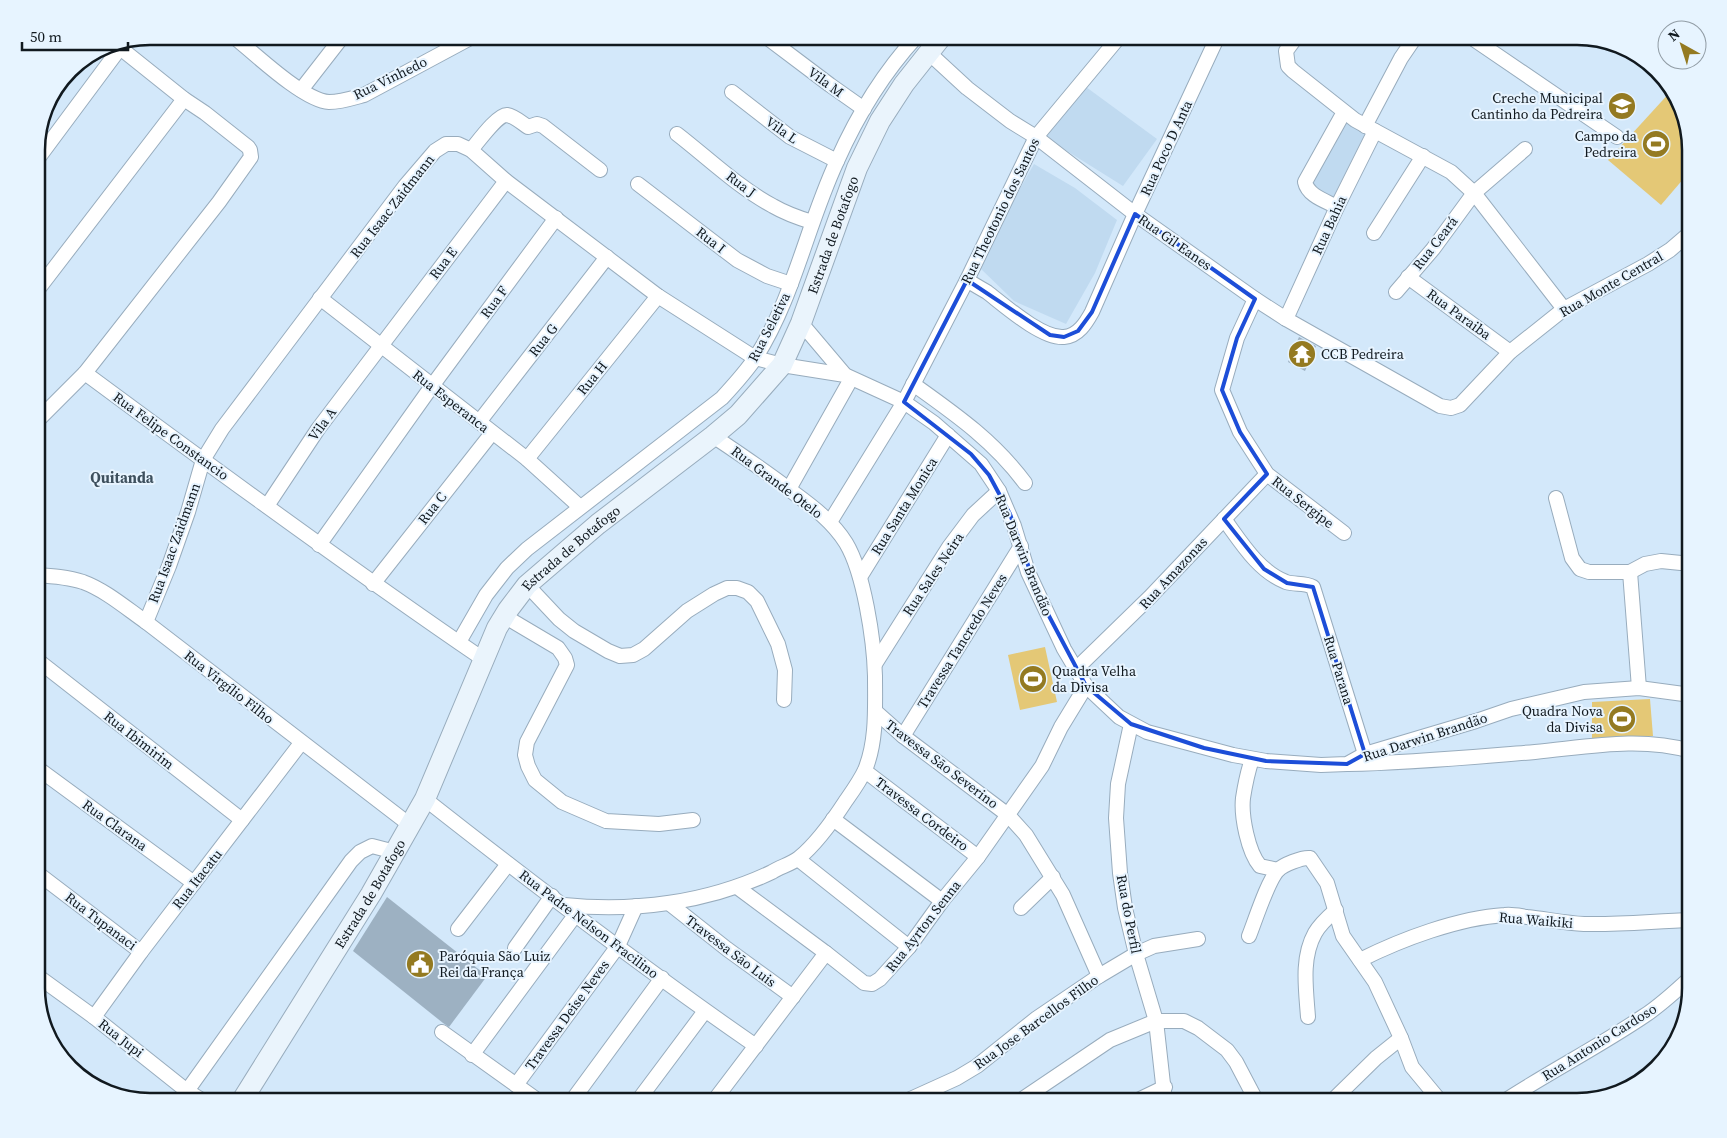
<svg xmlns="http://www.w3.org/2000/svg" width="1727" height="1138" viewBox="0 0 1727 1138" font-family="'Source Serif 4',serif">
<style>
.built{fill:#c0daf0}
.green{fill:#e4c876}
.building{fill:#9db1c2}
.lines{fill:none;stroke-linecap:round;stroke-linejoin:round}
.minor-casing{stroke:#98acbd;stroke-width:16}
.secondary-casing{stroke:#98acbd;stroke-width:22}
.minor{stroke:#fff;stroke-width:14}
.secondary{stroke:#eaf4fc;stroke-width:20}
.marked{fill:none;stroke:#1d4ed8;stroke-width:4;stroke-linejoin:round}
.labels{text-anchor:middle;stroke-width:4;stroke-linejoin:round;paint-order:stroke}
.street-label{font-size:14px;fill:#11191f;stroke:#e7f4ff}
.poi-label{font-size:14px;fill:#11191f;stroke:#e7f4ff;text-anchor:end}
.neighbourhood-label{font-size:15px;font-weight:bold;fill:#3e505e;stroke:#e7f4ff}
.rim{fill:none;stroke:#11191f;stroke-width:2.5}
</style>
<rect width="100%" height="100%" fill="#d3e8fa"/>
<g class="built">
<path d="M1086,87L1157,139L1123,186L1043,136Z"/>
<path d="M1342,117L1371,132L1332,200L1308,185Z"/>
<path d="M1034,164L1075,188L1117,220L1095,273L1066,324L1014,301L979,267L1002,220Z"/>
</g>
<g class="green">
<path d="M1672,90L1676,93L1691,150V170L1661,205L1608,160Z"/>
<path d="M1045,647L1057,702L1020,710L1008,655Z"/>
<path d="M1650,699L1653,736L1592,738V702Z"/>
</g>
<g class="building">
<path d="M1299,337L1316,346L1305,371L1288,362Z"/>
<path d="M387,897L487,976L449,1027L443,1023L353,951Z"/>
</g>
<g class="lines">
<defs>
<g id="minor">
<path d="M233,36C254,53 304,101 329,102C341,102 353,98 364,95L474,36"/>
<path d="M765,36L830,85L864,109"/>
<path d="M1297,36L1286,51L1288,66L1293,71L1355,120L1451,172L1474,193L1564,309"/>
<path d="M1469,36L1617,137"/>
<path d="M929,53L967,88L1010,121L1036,137L1135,214L1255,299L1286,319L1440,406L1451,408L1460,405L1510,352L1564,309L1648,264L1670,250L1691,232"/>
<path d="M301,90L343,36"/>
<path d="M732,92L790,137L837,161"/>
<path d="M1365,126L1401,58L1416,36"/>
<path d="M677,134C708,158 739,188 773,206C785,213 799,218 812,222"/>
<path d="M471,150C477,143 498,114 507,115C514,116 522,123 528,127L537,124L543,126L600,170"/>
<path d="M39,157L120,48"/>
<path d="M638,184L737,260L767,276L791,284"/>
<path d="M1337,207C1326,201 1308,196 1305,182L1344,112"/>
<path d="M1374,233L1423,156"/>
<path d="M1408,277L1510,352"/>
<path d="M967,280C973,284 980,288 987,292C1004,305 1042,339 1064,337C1078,336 1086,323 1092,312L1135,214L1218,36"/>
<path d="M36,292L184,99"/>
<path d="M1396,292L1433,249L1474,193L1525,149"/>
<path d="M320,298L527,459L580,507"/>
<path d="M1255,299L1237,338L1222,390L1240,432L1267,474L1344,533"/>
<path d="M1286,319L1337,207L1375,131"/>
<path d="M801,323L845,375L904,402L934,423L981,464L999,491L1014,526L1028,572L1064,649L1086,686L1119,717L1147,732L1233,755L1266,761L1321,765L1347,764L1365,754L1476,721L1511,709L1584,692L1639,688L1691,695"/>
<path d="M85,373C216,470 348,567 483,659"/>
<path d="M913,384C955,414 994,441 1025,483"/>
<path d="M36,422L85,373L219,202L251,157L250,150L248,147L205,113L184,99L114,43"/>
<path d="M479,422L607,257"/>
<path d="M527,459L658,296"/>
<path d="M789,489L851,379"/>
<path d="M1556,498L1572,558L1580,569L1589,572H1630L1645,564L1661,561L1691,564"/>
<path d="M267,506L318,429L506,181"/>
<path d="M1224,519C1241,542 1258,571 1286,582C1295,585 1304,582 1313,587L1365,754"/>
<path d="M830,522L904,402L967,280L1036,137L1120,36"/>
<path d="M319,545L432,386L556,218"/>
<path d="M1630,572L1639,688"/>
<path d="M36,575C52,576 68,577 83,582C105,590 126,608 146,622L410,825"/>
<path d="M860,577L948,435"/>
<path d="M373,584L492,433"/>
<path d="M527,585L559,619L574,631L608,651L620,656L633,655L644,649L687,611L714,594L727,588H737L748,592L757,601L778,644L785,670L784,700"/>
<path d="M504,616L558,648L565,658L567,665L527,742L525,755L528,766L535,780L562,802L606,821L659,824L693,820"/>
<path d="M146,622L169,566L188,512L203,460L222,429L405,186L435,151L446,144H458L471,150L506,181L658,296L755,358L782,365L845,375"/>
<path d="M459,642L486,595L507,568L527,549L722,398C734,385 746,372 756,357C794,297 807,225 837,161C857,116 884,72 917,36"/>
<path d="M36,659L242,820"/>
<path d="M875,664L949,547L973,515L999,491"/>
<path d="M1076,669L1150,597L1267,474"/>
<path d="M876,712L903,736L1008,815L1026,835L1063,895L1099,976"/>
<path d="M1131,724L1118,784L1116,818L1120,873L1125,908L1136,954L1156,1021L1165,1102"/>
<path d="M903,736L1021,546"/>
<path d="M1252,759C1248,771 1245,785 1243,798C1241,816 1248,852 1260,866L1278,870"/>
<path d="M1348,764C1411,763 1473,757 1535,752C1588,747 1639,736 1691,751"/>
<path d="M36,767L194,883"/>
<path d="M865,771L978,857"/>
<path d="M425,799C533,884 643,968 756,1046"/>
<path d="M833,819L942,901"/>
<path d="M798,859L909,947"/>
<path d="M36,872L141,952"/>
<path d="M737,887L826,953"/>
<path d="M670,904L727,949L793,997"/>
<path d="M564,905C634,912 707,903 772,872C780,867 791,864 799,858C817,843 832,822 845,802C852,792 860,781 865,770C877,741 875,707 875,676C874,640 864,573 846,543C833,522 813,507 794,493C768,473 740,454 713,436"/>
<path d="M1021,908L1053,877"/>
<path d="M458,929L508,864"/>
<path d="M1249,936C1255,921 1268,880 1278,870C1283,865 1302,857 1310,858L1327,883L1343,936L1375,982L1401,1038L1412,1067L1441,1102"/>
<path d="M515,948L552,896"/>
<path d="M1360,960C1402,939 1458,918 1505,915C1512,914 1520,916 1527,917C1546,919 1565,923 1584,924C1620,925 1655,921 1691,920"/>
<path d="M36,975L94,1017L187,1091L205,1102"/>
<path d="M94,1017L141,952L301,743"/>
<path d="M1308,1017C1306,989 1301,958 1315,933C1320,924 1328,917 1336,910"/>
<path d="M442,1032L540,1102"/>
<path d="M472,1055L576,914"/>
<path d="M516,1085L618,946L636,906"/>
<path d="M187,1091L351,861L360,852L372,846L395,852"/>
<path d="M571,1102L662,978"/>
<path d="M637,1102L705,1011"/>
<path d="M713,1102L826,953L864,983L872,984L880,979L909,947L942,901L978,857L1042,766L1061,727L1086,686"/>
<path d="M904,1102L957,1078L977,1066L1037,1018L1099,976L1136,954L1154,946L1198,939"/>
<path d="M1018,1102L1110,1040L1156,1021H1184L1198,1028L1227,1050L1236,1062L1257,1102"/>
<path d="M1134,1102L1165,1087"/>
<path d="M1331,1102L1376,1058L1401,1038"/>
<path d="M1503,1102C1549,1072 1598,1047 1644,1016C1661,1005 1676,991 1691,977"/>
</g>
<g id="secondary">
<path id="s1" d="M241,1102L371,894L425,799L497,628L508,610L527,585L598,524L713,436L738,415L782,365L801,323L857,168L880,121L904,84L942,36"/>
</g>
</defs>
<use href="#minor" class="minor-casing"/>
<use href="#secondary" class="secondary-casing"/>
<use href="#minor" class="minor"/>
<use href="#secondary" class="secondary"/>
</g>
<path class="marked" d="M1135,214L1255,299L1237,338L1222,390L1240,432L1267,474L1224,519L1264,569L1287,583L1313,587L1365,754L1347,764L1266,761L1204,748L1131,724L1086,686L1040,599L1010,514L989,475L971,454L904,402L967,280L1050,335L1064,337L1078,331L1092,312Z"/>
<defs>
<symbol id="school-disc" viewBox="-11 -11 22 22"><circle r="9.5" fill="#947a21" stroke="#e7f4ff"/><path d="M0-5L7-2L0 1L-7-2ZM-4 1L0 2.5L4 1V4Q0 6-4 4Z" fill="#fff"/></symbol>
<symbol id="stadium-disc" viewBox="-11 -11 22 22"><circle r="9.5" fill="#947a21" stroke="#e7f4ff"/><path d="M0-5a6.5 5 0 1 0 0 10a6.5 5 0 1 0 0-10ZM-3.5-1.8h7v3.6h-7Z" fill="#fff"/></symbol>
<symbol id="temple-disc" viewBox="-11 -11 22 22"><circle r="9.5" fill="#947a21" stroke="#e7f4ff"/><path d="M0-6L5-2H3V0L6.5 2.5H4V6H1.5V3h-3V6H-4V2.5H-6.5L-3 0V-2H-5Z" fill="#fff"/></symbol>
<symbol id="civic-disc" viewBox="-11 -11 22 22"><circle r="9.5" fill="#947a21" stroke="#e7f4ff"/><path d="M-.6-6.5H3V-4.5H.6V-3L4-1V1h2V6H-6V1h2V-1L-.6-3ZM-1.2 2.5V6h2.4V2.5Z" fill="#fff"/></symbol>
</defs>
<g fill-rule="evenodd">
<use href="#school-disc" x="1606" y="90" width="32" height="32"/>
<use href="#stadium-disc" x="1640" y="128" width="32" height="32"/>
<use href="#temple-disc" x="1286" y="338" width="32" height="32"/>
<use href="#stadium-disc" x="1017" y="663" width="32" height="32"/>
<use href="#stadium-disc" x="1606" y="703" width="32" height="32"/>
<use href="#civic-disc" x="404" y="948" width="32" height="32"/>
</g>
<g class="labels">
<g class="street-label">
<text transform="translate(390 78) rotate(-26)" y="5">Rua Vinhedo</text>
<text transform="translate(826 82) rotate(36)" y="5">Vila M</text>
<text transform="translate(782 130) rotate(35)" y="5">Vila L</text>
<text transform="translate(1166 148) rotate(-65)" y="5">Rua Poco D Anta</text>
<text transform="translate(741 184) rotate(37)" y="5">Rua J</text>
<text transform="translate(392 206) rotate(-52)" y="5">Rua Isaac Zaidmann</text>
<text transform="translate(1000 211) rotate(-64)" y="5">Rua Theotonio dos Santos</text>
<text transform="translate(1329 225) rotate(-65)" y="5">Rua Bahia</text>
<text dy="5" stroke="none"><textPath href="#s1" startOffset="1070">Estrada de Botafogo</textPath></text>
<text transform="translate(711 240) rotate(38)" y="5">Rua I</text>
<text transform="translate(1175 242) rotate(35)" y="5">Rua Gil Eanes</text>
<text transform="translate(1435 243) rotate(-52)" y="5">Rua Ceará</text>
<text transform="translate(443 263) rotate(-53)" y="5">Rua E</text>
<text transform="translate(1611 284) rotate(-30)" y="5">Rua Monte Central</text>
<text transform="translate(494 302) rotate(-54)" y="5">Rua F</text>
<text transform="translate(1459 314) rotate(36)" y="5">Rua Paraiba</text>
<text transform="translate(769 327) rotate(-63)" y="5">Rua Seletiva</text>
<text transform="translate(543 340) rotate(-52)" y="5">Rua G</text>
<text transform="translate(592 378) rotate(-51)" y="5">Rua H</text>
<text transform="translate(451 401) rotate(38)" y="5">Rua Esperanca</text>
<text transform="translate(322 424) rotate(-54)" y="5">Vila A</text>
<text transform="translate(171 436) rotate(36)" y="5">Rua Felipe Constancio</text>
<text transform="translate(777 482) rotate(37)" y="5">Rua Grande Otelo</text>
<text transform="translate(1303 502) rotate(38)" y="5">Rua Sergipe</text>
<text transform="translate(904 506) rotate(-58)" y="5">Rua Santa Monica</text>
<text transform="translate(432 508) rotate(-52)" y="5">Rua C</text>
<text transform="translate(174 543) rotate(-70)" y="5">Rua Isaac Zaidmann</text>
<text dy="5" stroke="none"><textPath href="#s1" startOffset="650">Estrada de Botafogo</textPath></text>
<text transform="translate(1024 555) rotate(68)" y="5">Rua Darwin Brandão</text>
<text transform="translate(1173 573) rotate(-47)" y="5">Rua Amazonas</text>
<text transform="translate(933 574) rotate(-56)" y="5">Rua Sales Neira</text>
<text transform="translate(962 641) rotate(-58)" y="5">Travessa Tancredo Neves</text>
<text transform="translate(1339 670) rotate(73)" y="5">Rua Parana</text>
<text transform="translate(229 687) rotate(38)" y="5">Rua Virgílio Filho</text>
<text transform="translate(1425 737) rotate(-18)" y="5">Rua Darwin Brandão</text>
<text transform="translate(139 740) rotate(38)" y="5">Rua Ibimirim</text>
<text transform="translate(942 764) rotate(37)" y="5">Travessa Sāo Severino</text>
<text transform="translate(922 814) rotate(37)" y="5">Travessa Cordeiro</text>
<text transform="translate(115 825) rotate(36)" y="5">Rua Clarana</text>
<text transform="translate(197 879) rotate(-52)" y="5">Rua Itacatu</text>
<text dy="5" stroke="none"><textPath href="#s1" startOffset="245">Estrada de Botafogo</textPath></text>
<text transform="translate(1129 914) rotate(79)" y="5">Rua do Perfil</text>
<text transform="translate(1536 920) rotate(5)" y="5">Rua Waikiki</text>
<text transform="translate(101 921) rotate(37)" y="5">Rua Tupanaci</text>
<text transform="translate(589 924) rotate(37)" y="5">Rua Padre Nelson Fracilino</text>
<text transform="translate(923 926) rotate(-52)" y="5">Rua Ayrton Senna</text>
<text transform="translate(731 951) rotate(37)" y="5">Travessa Sāo Luis</text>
<text transform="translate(567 1015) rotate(-54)" y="5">Travessa Deise Neves</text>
<text transform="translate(1036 1022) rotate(-36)" y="5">Rua Jose Barcellos Filho</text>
<text transform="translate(121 1038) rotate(38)" y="5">Rua Jupi</text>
<text transform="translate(1599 1042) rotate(-32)" y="5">Rua Antonio Cardoso</text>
</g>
<g class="poi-label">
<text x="1603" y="103">Creche Municipal<tspan x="1603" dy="16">Cantinho da Pedreira</tspan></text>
<text x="1637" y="141">Campo da<tspan x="1637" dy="16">Pedreira</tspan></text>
<text x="1321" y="359" text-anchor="start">CCB Pedreira</text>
<text x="1052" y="676" text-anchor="start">Quadra Velha<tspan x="1052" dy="16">da Divisa</tspan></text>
<text x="1603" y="716">Quadra Nova<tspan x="1603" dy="16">da Divisa</tspan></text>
<text x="439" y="961" text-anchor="start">Paróquia São Luiz<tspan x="439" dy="16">Rei da França</tspan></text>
</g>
<g class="neighbourhood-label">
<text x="122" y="483">Quitanda</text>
</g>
</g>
<path d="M0 0H1727V1138H0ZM150 45H1577A105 105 0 0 1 1682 150V988A105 105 0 0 1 1577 1093H150A105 105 0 0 1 45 988V150A105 105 0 0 1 150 45Z" fill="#e7f4ff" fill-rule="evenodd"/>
<path class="rim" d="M150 45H1577A105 105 0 0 1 1682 150V988A105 105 0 0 1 1577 1093H150A105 105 0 0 1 45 988V150A105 105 0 0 1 150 45Z"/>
<g transform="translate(1682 45) rotate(321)"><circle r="24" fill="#e7f4ff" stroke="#919ca5"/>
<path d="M0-4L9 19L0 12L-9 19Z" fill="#947a21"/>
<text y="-8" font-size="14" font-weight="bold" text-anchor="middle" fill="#11191f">N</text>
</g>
<path d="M22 42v8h106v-8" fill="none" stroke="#11191f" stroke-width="2.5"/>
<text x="30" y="42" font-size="15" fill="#11191f" stroke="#e7f4ff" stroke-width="4" paint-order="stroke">50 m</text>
</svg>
